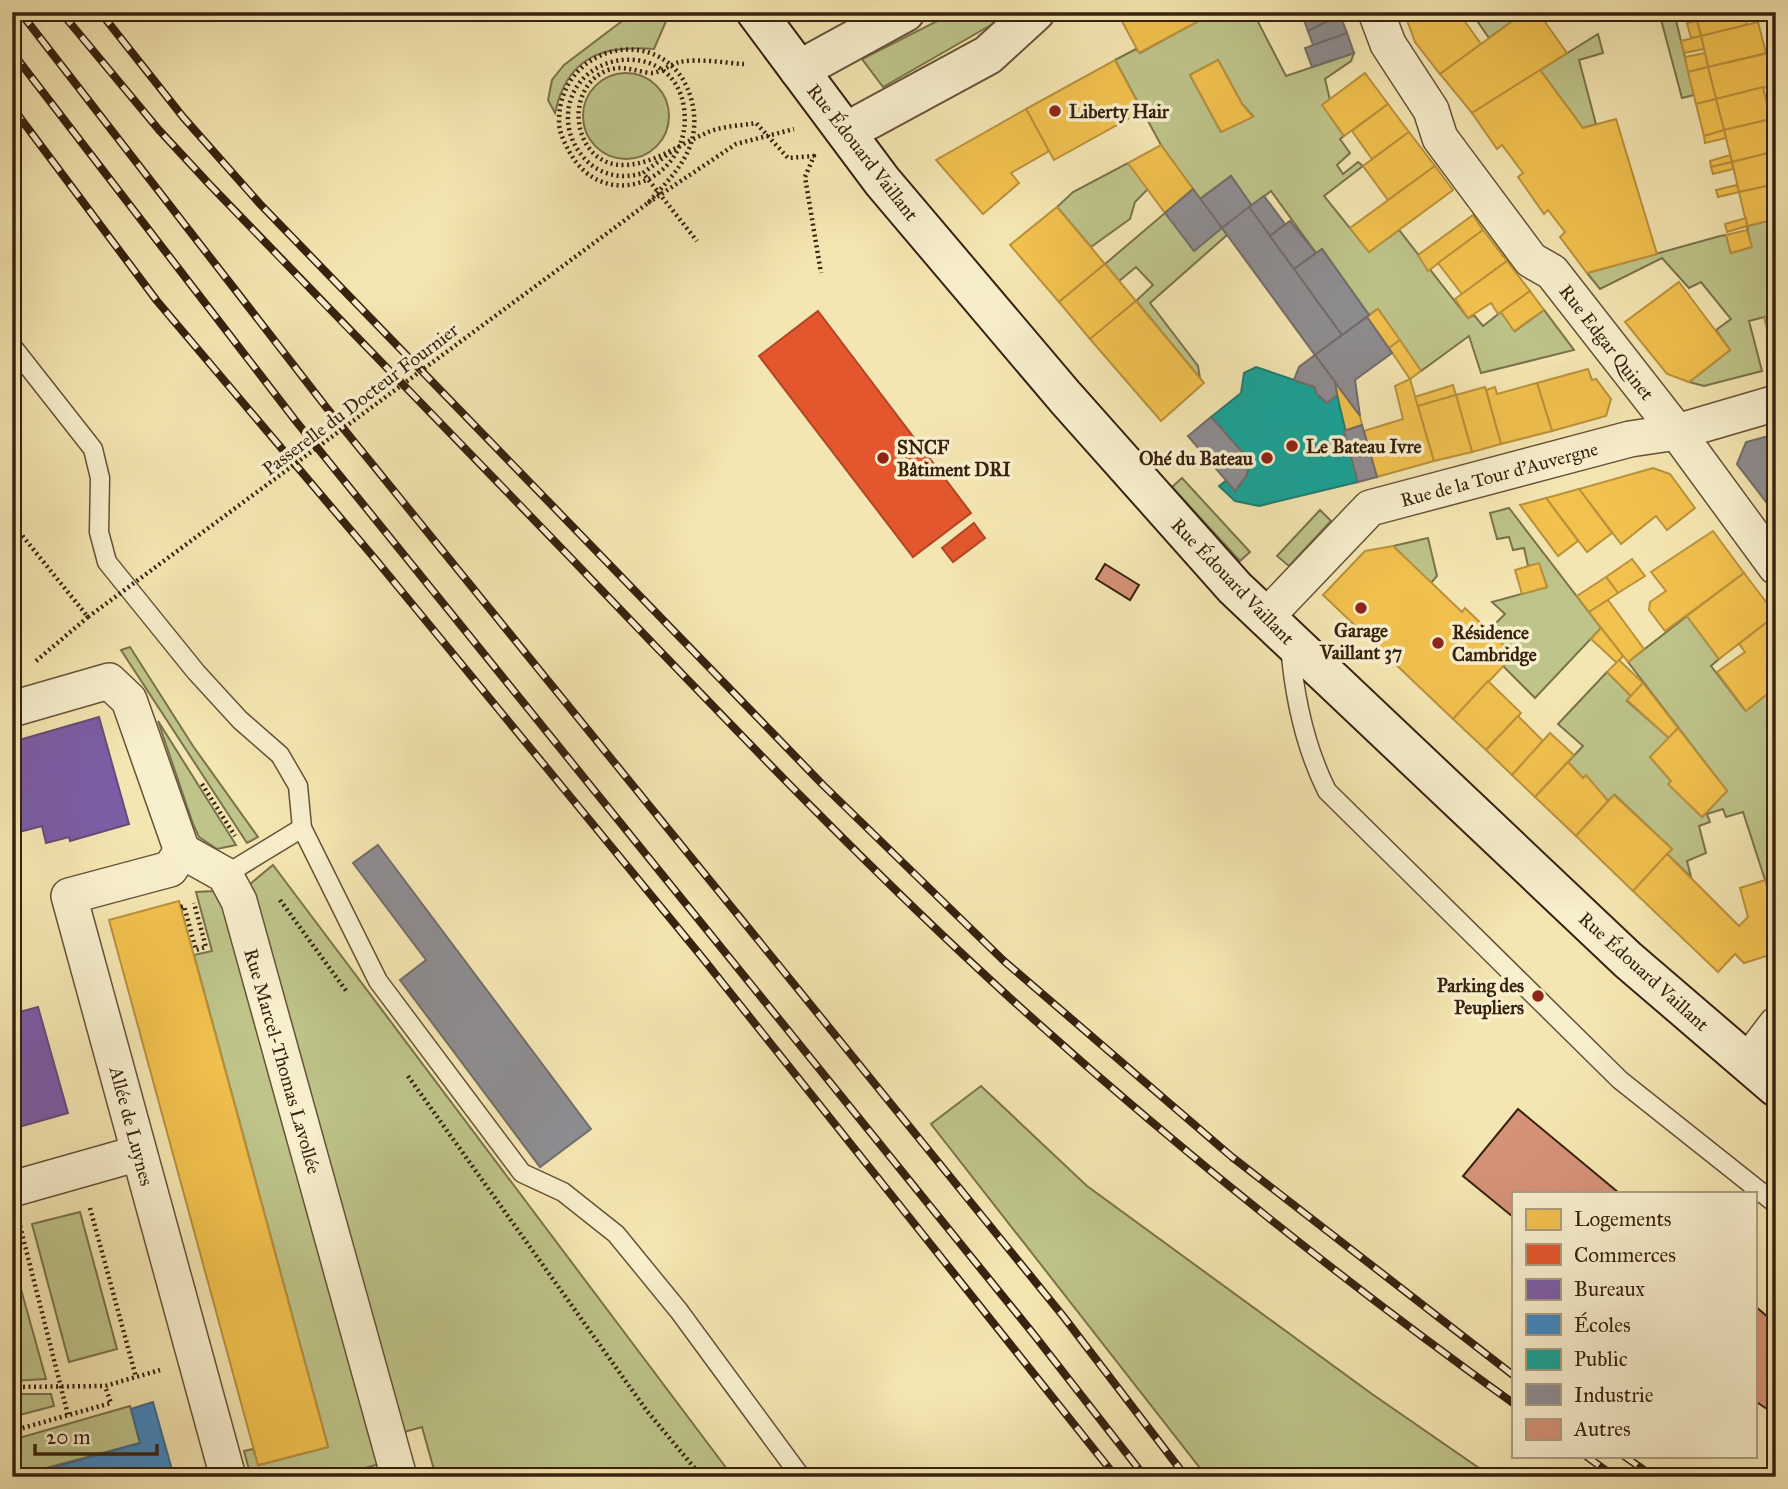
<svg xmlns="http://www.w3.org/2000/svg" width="1788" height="1489" viewBox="0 0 1788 1489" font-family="'IM FELL Great Primer',serif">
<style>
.green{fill:#bec48a;stroke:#7a724c;stroke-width:2;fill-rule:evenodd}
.homes{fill:#f2c14e;stroke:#ba913b;stroke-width:2}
.shops{fill:#e4572e;stroke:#b04724;stroke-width:2}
.offices{fill:#7b5ea7;stroke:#674c79;stroke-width:2}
.schools{fill:#3f88c5;stroke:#3d698e;stroke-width:2}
.public{fill:#17a398;stroke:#217c6f;stroke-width:2}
.industry{fill:#8d8d92;stroke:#736d6a;stroke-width:2}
.building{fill:#d59277;stroke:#37210e;stroke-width:2}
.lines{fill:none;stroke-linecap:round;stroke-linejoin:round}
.service-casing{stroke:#665237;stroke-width:21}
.minor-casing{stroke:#665237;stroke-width:38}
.tertiary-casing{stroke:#665237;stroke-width:42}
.secondary-casing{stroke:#37210e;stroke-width:42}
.path{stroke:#37210e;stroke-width:4.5;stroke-dasharray:2 3.5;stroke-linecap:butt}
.service{stroke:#f8efcd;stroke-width:18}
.minor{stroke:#f8efcd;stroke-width:35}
.tertiary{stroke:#f8efcd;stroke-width:38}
.secondary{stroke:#f8efcd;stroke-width:38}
.rail-casing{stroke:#37210e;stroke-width:8}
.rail{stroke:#f8efcd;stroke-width:5;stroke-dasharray:16;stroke-linecap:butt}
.path-bridge{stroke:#37210e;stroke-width:4.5;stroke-dasharray:2 3.5;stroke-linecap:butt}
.poi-dot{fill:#8f2418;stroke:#f8efcd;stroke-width:2.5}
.labels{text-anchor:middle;stroke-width:7;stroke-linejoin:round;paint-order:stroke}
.poi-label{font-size:19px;font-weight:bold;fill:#37210e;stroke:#f8efcd;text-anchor:start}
.street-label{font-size:19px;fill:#37210e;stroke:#f8efcd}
</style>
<rect width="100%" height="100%" fill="#f4e6b2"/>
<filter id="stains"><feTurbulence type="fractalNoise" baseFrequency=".00286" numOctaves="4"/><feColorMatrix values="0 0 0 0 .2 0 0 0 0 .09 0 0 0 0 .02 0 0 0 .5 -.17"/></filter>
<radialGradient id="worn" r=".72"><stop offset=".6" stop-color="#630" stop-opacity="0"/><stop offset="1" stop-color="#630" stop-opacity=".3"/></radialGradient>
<g class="green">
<path d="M634,12H670L654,49C602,45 567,57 555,113L548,100L552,80L564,65Z"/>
<path d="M955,12H1002L1005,17L883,87L862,59Z"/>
<path d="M1214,12H1253L1286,76L1354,53L1351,61L1325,79L1330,100L1323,105L1344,136L1340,139L1350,153L1337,165L1343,174L1358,162L1363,166L1324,196L1369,252L1399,230L1468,318L1474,315L1483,326L1501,312L1515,331L1544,310L1574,350L1481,373L1469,336L1421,371L1378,309L1369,315L1322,249L1316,253L1271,191L1252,206L1231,176L1200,199L1161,145L1115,60L1136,49L1140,53ZM1218,60L1242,104L1253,116L1221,132L1190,75Z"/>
<path d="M1471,12H1525L1489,38Z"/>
<path d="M1659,12H1674L1694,95L1682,98Z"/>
<path d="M1598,34L1603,53L1579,60L1596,124L1583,128L1540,70Z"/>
<circle cx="626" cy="116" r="43"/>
<path d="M1128,163L1148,189L1135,202L1130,219L1091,247L1057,207L1073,192Z"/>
<path d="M1165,213L1222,228L1227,235L1150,303L1198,366L1200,378L1136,301L1153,285L1136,267L1119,281L1105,264Z"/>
<path d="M1776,219V314L1749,321L1762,371L1704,386L1689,382L1730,350L1716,330L1731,319L1701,282L1689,288L1662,258L1600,289L1587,273L1720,236L1726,235L1731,253L1751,247L1747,226Z"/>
<path d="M1182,478L1250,552L1240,561L1172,487Z"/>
<path d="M1509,508L1601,628L1535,698L1503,666L1488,631L1505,614L1492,602L1547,587L1539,564L1528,566L1524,548L1513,550L1509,537L1497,539L1490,513Z"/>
<path d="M1320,510L1331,521L1289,566L1277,556Z"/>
<path d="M1428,538L1437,576L1431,583L1393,546Z"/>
<path d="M1687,616L1719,659L1711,666L1745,710L1770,691L1776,698V890L1769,892L1743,812L1726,817L1723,809L1707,814L1710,822L1699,826L1706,853L1687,861L1691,877L1667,854L1672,849L1615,795L1608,801L1586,776L1583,778L1568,762L1583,746L1558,724L1607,672L1631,696L1627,701L1669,738L1650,757L1671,781L1669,784L1702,817L1727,791L1628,662Z"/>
<path d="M130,647L193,746L258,837L247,843L121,650Z"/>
<path d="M158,721L236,845L217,849L199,837L193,824Z"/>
<path d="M273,865L733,1477H436L422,1427L397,1434L245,888Z"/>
<path d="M214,891L223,895L383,1463L332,1477H251L244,1451L253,1449L259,1465L328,1447L194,955L212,951L196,892Z"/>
<path d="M981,1086L1087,1186L1372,1394L1492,1477H1207L931,1124Z"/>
<path d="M80,1212L117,1349L69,1362L32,1224Z"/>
<path d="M12,1257L46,1379L12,1381Z"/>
<path d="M12,1394H51L54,1406L12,1417Z"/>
<path d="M130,1406L140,1443L12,1477V1440Z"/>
</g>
<g class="homes">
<path d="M1117,12H1191L1197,22L1139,53Z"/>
<path d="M1404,12H1458L1481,44L1440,74L1415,42Z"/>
<path d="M1525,12H1538L1567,53L1472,113L1440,74Z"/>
<path d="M1695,12H1744L1747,25L1701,36Z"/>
<path d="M1697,21L1701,36L1691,38L1687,23Z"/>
<path d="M1758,22L1766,53L1708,67L1701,36Z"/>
<path d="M1701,36L1704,49L1684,53L1681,41Z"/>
<path d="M1705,53L1708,67L1688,72L1685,57Z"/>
<path d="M1769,53L1776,72V85L1716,99L1708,67Z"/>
<path d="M1115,60L1142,111L1054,160L1026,109Z"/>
<path d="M1218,60L1242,104L1253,117L1221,132L1190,75Z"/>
<path d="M1708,67L1716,99L1696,104L1688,72Z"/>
<path d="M1540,70L1583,128L1616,119L1657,254L1587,273L1560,237L1565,232L1548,210L1544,214L1518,177L1523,173L1502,145L1497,149L1472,113Z"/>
<path d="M1365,73L1388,104L1344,136L1322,105Z"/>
<path d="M1763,87L1771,119L1724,130L1716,99Z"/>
<path d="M1716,99L1724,130L1704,136L1696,104Z"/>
<path d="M1388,104L1409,132L1372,159L1352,131Z"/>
<path d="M1026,109L1049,151L1011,173L1019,183L983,214L936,160Z"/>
<path d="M1771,119L1776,151L1732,162L1724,130Z"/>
<path d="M1724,130L1726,138L1705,143L1704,136Z"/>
<path d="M1409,132L1435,166L1388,200L1363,166Z"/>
<path d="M1161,145L1193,189L1165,213L1128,163Z"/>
<path d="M1776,151V184L1739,192L1732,162Z"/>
<path d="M1730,155L1732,162L1711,167L1710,161Z"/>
<path d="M1732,162L1733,169L1713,174L1711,167Z"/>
<path d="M1435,166L1453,190L1369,252L1350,228Z"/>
<path d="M1776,184V219L1747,226L1739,192Z"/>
<path d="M1737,185L1739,192L1718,197L1716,190Z"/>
<path d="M1057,207L1105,264L1059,302L1010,245Z"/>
<path d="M1473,215L1483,230L1428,271L1418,255Z"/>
<path d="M1746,218L1747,226L1727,232L1725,224Z"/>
<path d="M1483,230L1507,261L1462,294L1438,263Z"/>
<path d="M1747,230L1752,247L1731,253L1726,235Z"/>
<path d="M1507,261L1530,291L1498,314L1491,303L1468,318L1455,299Z"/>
<path d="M1105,264L1136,301L1090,339L1059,302Z"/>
<path d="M1679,282L1730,350L1689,382L1667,374L1625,322Z"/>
<path d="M1530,291L1544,310L1514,331L1501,312Z"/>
<path d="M1136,301L1204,383L1161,421L1090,339Z"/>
<path d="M1378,309L1400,340L1389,348L1367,317Z"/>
<path d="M1776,314V363L1764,317Z"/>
<path d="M1400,340L1421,371L1410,379L1389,348Z"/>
<path d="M1588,369L1592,380L1596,379L1611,399L1606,416L1552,431L1537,383Z"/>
<path d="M1410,379L1434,461L1377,477L1364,431L1403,419L1395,386Z"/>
<path d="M1335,382L1360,416L1362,425L1344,431Z"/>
<path d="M1537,383L1552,431L1501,444L1486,390L1495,387L1497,394Z"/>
<path d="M1453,385L1456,395L1418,406L1415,397Z"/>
<path d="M1485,387L1501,444L1472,452L1456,395Z"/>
<path d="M1456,395L1472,452L1434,461L1418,406Z"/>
<path d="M1653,468L1670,474L1695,508L1667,530L1656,516L1621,544L1579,489Z"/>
<path d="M1579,489L1612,533L1587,552L1546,498Z"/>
<path d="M1546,498L1578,541L1558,556L1520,505Z"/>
<path d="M1713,531L1744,573L1665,631L1649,610L1650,602L1666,591L1651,572Z"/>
<path d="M1393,546L1462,612L1465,608L1514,655L1453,719L1323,595L1365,551Z"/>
<path d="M1632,559L1645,576L1618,593L1606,577Z"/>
<path d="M1539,563L1547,587L1522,594L1515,570Z"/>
<path d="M1744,573L1776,615L1719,659L1687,616Z"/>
<path d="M1606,577L1618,593L1589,612L1577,596Z"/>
<path d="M1608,600L1644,649L1628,662L1589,612Z"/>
<path d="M1776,615V687L1746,711L1717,672L1745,652L1739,644Z"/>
<path d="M1601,628L1623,656L1617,663L1591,639Z"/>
<path d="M1619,660L1643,683L1631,696L1607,672Z"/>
<path d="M1488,681L1521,713L1486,750L1453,719Z"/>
<path d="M1643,683L1678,728L1669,738L1627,700Z"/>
<path d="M1518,716L1543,741L1512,775L1486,750Z"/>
<path d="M1678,728L1727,791L1702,817L1668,784L1671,781L1650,757Z"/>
<path d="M1550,733L1574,755L1535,797L1512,775Z"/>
<path d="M1568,762L1583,778L1586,775L1608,801L1576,836L1535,797Z"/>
<path d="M1614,795L1672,849L1633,891L1576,836Z"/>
<path d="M1667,854L1739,926L1748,917L1740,888L1765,880L1776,912V953L1744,963L1735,954L1718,972L1633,891Z"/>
<path d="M179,901L328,1447L258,1465L109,920Z"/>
</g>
<g class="shops">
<path d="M818,311L971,513L913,557L759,356Z"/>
<path d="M974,523L985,538L953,562L942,548Z"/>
</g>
<g class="offices">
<path d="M99,717L129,824L70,841L69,837L46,843L42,826L12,834V742Z"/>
<path d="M38,1007L68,1113L12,1129V1014Z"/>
</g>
<path class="schools" d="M153,1402L174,1477H18L140,1443L131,1409Z"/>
<path class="public" d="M1256,367L1315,387L1316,393L1327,403L1337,395L1358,482L1259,506L1235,501L1219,486L1227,480L1235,491L1246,476L1250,461L1211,417L1241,393L1244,373Z"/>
<g class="industry">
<path d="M1307,12H1340V15L1308,31L1302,15Z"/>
<path d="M1340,15L1347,33L1313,45L1308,31Z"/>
<path d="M1347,33L1354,53L1312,67L1305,48Z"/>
<path d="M1231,176L1252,206L1222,228L1200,199Z"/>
<path d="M1193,189L1222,228L1194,251L1165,213Z"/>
<path d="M1264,196L1285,224L1270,236L1249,207Z"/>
<path d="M1249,207L1342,335L1315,355L1222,228Z"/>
<path d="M1290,221L1316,253L1294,269L1270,236Z"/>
<path d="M1322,249L1369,315L1342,335L1294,269Z"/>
<path d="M1367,317L1392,353L1355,380L1360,416L1315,355Z"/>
<path d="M1315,355L1335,382L1337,395L1327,403L1316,393L1315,387L1294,380L1299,367Z"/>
<path d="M1211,417L1250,461L1246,476L1235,491L1188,436Z"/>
<path d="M1362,425L1377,477L1358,482L1344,431Z"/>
<path d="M1776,434V515L1737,464L1746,442Z"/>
<path d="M378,845L591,1129L540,1167L400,980L426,960L353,863Z"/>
</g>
<g class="building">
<path d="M1105,564L1139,585L1130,600L1096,579Z"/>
<path d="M1518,1109L1619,1193H1513V1217L1463,1176Z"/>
<path d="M1755,1306L1776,1324V1415L1755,1401Z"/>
</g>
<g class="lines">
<defs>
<g id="service">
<path d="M12,346L93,449L100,478L99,532L107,562L196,672L240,720L280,755L298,786L302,828"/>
<path d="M1290,645C1294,695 1304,745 1327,791L1620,1080L1776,1204"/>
<path d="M225,875L302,828L378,981L522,1173L563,1192L616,1234L679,1311L801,1477"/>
</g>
<g id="minor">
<path d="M1376,12L1388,44L1431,110L1440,138L1531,260L1552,272L1677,432L1776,567"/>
<path d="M1265,618L1370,508L1630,439L1677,432L1776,403"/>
<path d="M12,709L109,681L129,700L182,851L225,875L239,901L399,1477"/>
<path d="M182,851L170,869L69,896L228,1477"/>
<path d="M1747,1063L1776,1025"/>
<path d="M12,1189L139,1153"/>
</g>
<g id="tertiary">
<path d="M799,70L905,12"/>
<path d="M846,132L988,55L1035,12"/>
</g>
<path id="secondary" d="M756,12L882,181L1065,397L1235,588L1628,960L1776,1087"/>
</defs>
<use href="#service" class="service-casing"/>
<use href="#minor" class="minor-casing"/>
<use href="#tertiary" class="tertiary-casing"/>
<use href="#secondary" class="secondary-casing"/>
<g class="path">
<path d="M744,64C725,63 698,58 680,62C670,64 659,74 650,73C635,71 623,65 608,70C561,88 573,167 625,165C654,164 678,145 704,134C719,126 739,126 756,123L788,158L814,156L805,177L821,273"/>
<path d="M671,152L643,173L697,241"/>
<path d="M648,203L736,144L794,129"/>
<path d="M12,523L88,617L36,661"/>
<path d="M12,654L20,669"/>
<path d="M202,784L235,836"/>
<path d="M280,900L347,992"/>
<path d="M181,907L184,906L196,950L206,947L194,903"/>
<path d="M408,1076L647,1411L702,1477"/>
<path d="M90,1208L136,1377"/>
<path d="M20,1226L68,1415"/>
<path d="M12,1387L105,1386L160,1370"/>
<path d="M12,1431L111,1403L105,1386"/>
</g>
<use href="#service" class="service"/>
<use href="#minor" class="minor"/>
<use href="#tertiary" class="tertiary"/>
<use href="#secondary" class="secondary"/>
<defs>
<g id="rail">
<path d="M20,12L326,407L1063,1316L1186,1477"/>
<path d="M61,12L159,130L210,185C328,308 448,430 566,553C711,704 855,857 1010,998C1169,1142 1339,1278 1513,1403"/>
<path d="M100,12L183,117L260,204L823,785L1004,961L1232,1157L1513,1375"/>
<path d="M12,52L295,420L1035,1336L1145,1477"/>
<path d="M12,107L157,301L376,560L701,956L1116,1477"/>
<path d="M1586,1456L1615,1477"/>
<path d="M1624,1456L1654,1477"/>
</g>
</defs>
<use href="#rail" class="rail-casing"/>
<use href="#rail" class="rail"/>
<path class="path-bridge" d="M88,617L648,203C662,187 678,172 687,153C695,138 696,118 692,102C672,20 559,40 559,121C559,132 564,142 569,151C604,217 694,180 684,108C674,35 565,49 568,121C569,137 577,152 589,163C604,176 624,179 643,173"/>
</g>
<g class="poi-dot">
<circle cx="1055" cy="111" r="7"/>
<circle cx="1292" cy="446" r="7"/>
<circle cx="883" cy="458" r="7"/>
<circle cx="1267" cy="458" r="7"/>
<circle cx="1361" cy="608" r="7"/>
<circle cx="1438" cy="643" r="7"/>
<circle cx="1538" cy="996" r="7"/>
</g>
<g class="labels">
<g class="poi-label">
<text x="1069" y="118">Liberty Hair</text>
<text x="1306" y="453">Le Bateau Ivre</text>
<text x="897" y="454">SNCF<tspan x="897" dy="22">Bâtiment DRI</tspan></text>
<text x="1253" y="465" text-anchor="end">Ohé du Bateau</text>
<text x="1361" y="637" text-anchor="middle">Garage<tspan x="1361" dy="22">Vaillant 37</tspan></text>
<text x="1452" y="639">Résidence<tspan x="1452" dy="22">Cambridge</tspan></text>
<text x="1524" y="992" text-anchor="end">Parking des<tspan x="1524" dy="22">Peupliers</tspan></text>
</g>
<g class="street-label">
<text transform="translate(863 152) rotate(52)" y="7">Rue Édouard Vaillant</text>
<text transform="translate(1607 342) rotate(52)" y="7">Rue Edgar Quinet</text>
<text transform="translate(360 399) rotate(-37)" y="7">Passerelle du Docteur Fournier</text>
<text transform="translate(1499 474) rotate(-15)" y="7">Rue de la Tour d'Auvergne</text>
<text transform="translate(1233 581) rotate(46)" y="7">Rue Édouard Vaillant</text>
<text transform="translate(1644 971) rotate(42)" y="7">Rue Édouard Vaillant</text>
<text transform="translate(283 1061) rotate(74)" y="7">Rue Marcel-Thomas Lavollée</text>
<text transform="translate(132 1126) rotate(75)" y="7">Allée de Luynes</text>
</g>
</g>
<rect width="1788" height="1489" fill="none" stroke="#f4e6b2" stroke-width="42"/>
<rect x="14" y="14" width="1760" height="1461" fill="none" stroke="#37210e" stroke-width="3.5"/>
<rect x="21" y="21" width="1746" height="1447" fill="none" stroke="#37210e" stroke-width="2"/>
<rect x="1512" y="1192" width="245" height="266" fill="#f8efcd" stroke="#ab9d81" stroke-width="2"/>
<rect x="1526" y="1209" width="35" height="21" fill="#f2c14e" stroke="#ab9d81" stroke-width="2"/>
<text x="1574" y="1226" font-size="21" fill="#37210e">Logements</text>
<rect x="1526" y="1244" width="35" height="21" fill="#e4572e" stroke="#ab9d81" stroke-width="2"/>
<text x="1574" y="1262" font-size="21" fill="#37210e">Commerces</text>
<rect x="1526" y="1279" width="35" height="21" fill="#7b5ea7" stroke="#ab9d81" stroke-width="2"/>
<text x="1574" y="1296" font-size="21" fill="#37210e">Bureaux</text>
<rect x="1526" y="1314" width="35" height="21" fill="#3f88c5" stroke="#ab9d81" stroke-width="2"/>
<text x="1574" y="1332" font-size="21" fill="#37210e">Écoles</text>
<rect x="1526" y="1349" width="35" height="21" fill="#17a398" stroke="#ab9d81" stroke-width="2"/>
<text x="1574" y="1366" font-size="21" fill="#37210e">Public</text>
<rect x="1526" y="1384" width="35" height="21" fill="#8d8d92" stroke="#ab9d81" stroke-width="2"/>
<text x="1574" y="1402" font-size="21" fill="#37210e">Industrie</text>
<rect x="1526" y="1419" width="35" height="21" fill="#d59277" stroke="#ab9d81" stroke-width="2"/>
<text x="1574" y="1436" font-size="21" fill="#37210e">Autres</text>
<path d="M35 1444v10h122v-10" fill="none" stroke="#37210e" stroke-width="3.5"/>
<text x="46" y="1444" font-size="21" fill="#37210e" stroke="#f8efcd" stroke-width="5" paint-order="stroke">20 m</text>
<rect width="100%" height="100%" filter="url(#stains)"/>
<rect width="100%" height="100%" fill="url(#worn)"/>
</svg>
